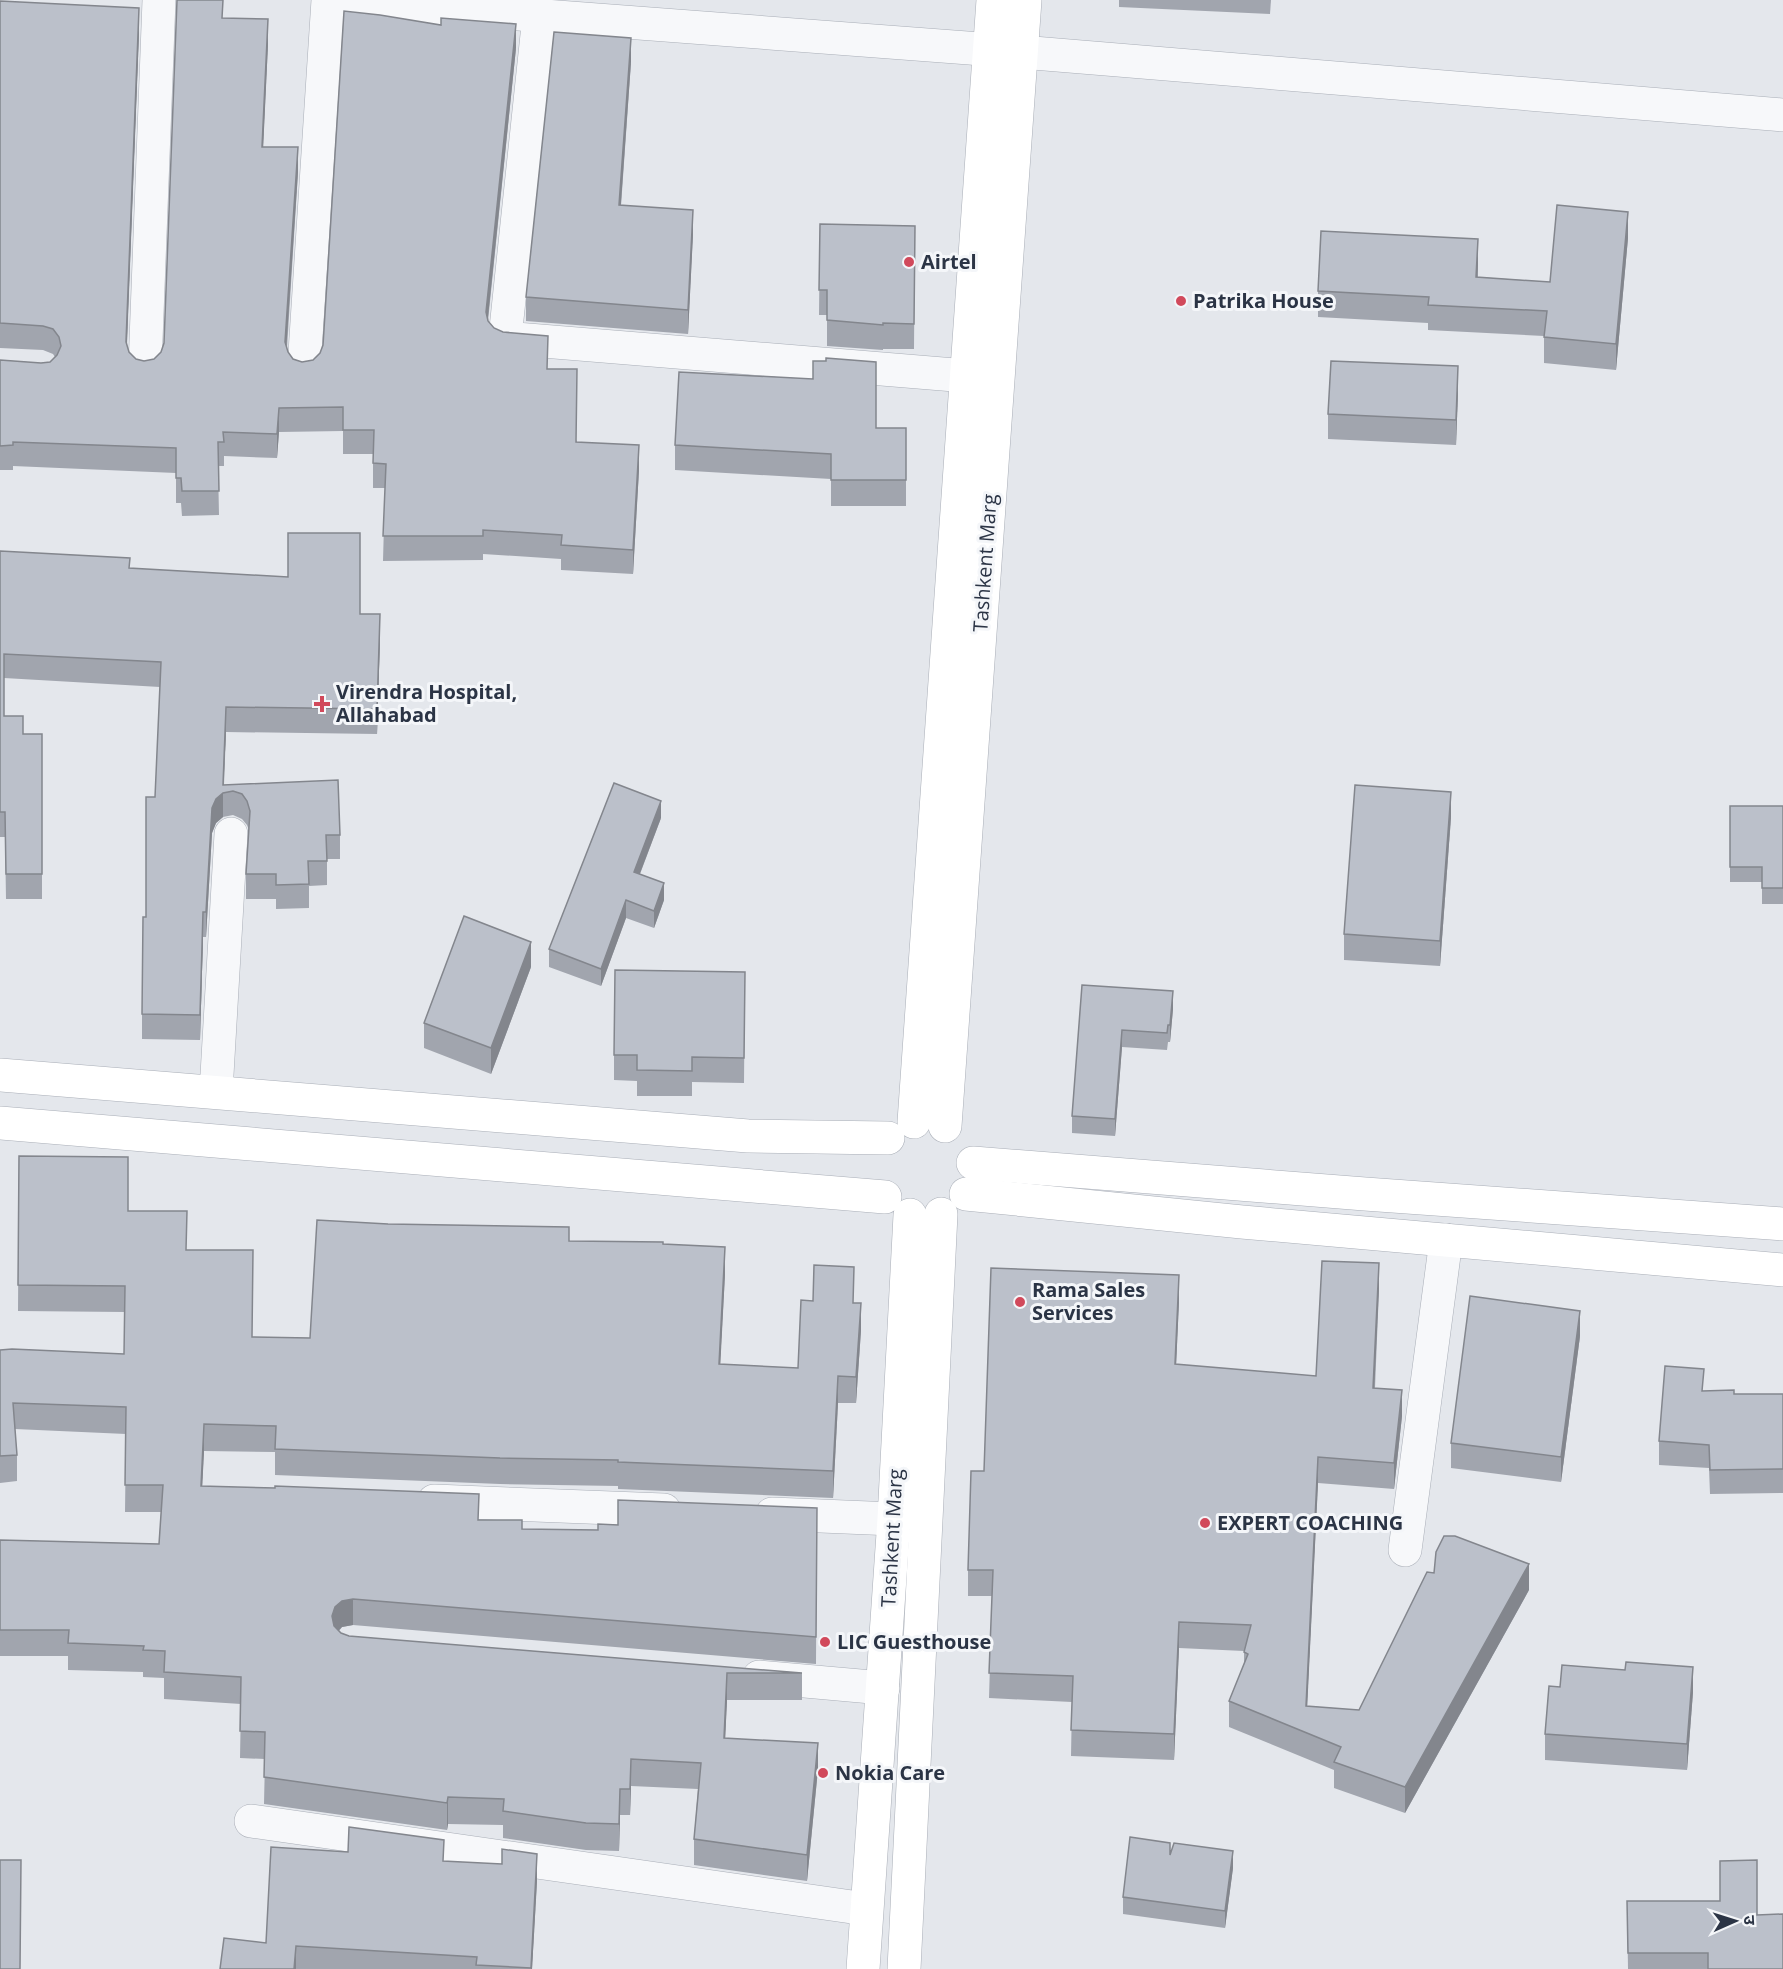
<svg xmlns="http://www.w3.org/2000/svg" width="1783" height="1969" viewBox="0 0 1783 1969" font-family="'Open Sans','Noto Sans Devanagari',sans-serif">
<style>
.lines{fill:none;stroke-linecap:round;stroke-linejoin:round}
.street-casing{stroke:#a9aeb7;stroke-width:34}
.secondary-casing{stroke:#a9aeb7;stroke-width:34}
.street{stroke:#f7f8fa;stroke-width:33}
.secondary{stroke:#fff;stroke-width:33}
.wall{fill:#a1a5ae}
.shaded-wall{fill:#83868d}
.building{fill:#bbc0ca;stroke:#83868d;stroke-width:1.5}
.poi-dot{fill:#d1495b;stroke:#f4f6f9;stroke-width:2}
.labels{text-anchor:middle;stroke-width:6;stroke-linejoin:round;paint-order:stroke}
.poi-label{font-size:20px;font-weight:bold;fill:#2b3445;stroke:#f4f6f9;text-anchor:start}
.street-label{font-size:20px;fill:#2b3445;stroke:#f4f6f9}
</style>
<rect width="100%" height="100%" fill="#e4e7ec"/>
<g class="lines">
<defs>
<g id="street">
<path d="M333,0L1021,52L1783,115"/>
<path d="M539,16L505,338L967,376"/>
<path d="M145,367L159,0"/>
<path d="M304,368L328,0"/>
<path d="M216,1092L231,834"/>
<path d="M434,1501L664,1510"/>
<path d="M772,1514L894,1519"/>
<path d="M1405,1550L1446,1240"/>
<path d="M759,1677L883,1688"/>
<path d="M251,1821L866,1909"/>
</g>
<g id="secondary">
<path d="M0,1075L748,1136L888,1138"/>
<path d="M914,1122L993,0"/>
<path d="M0,1123L885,1197"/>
<path d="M945,1126L1025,0"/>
<path d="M973,1163L1365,1194L1783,1224"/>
<path d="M966,1194L1242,1222L1783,1270"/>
<path d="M863,1969L894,1519L910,1215"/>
<path d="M904,1969L941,1214"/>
</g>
</defs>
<use href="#street" class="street-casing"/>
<use href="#secondary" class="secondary-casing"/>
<use href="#street" class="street"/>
<use href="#secondary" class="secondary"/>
</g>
<g class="wall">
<path d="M1119,0H1271L1270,14L1119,7Z"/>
<path d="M0,1L139,33L127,345L129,352L136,359L144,361L154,359L161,352L164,343L223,18L268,44L263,147L298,172L287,348L288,352L293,359L302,362L313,360L320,353L516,48L488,321L494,328L548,369L577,442L639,470L633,574L561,570V559L483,554V560L383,561L385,488H373V454H343V431L279,432L277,458L224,456V466H218L219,515L182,516L181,503H176V473L13,466V470H0V360L41,363L50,362L55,357L53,354L43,350L0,348Z"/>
<path d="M631,62L621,206L693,234L688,334L526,321V297Z"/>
<path d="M820,224L915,226L914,349H883V350L827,346V315H819Z"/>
<path d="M1628,238L1616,370L1544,363V336L1428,330V323L1318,317V291L1478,265V277L1550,282Z"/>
<path d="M1458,392L1456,445L1328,439V414Z"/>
<path d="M876,428H906V506H831V479L675,470V445Z"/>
<path d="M0,551L130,568L360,614L380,639L377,734L226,732L224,785L340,835V859H327V885L309,886V908L276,909V899H246V874L249,830L247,825L242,819L233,815L223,817L216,823L212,833L206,937H203L200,1040L142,1039V1014L146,917L155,797L160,687L4,678V716L23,734H42V899H6L5,837H0Z"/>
<path d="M1730,806H1783V904H1762V882H1730Z"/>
<path d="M1451,817L1440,966L1344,960V934Z"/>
<path d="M661,818L640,874L664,900L654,928L626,918L601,986L549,967V949Z"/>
<path d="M531,967L491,1074L424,1048V1023Z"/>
<path d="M745,972L744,1083L692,1082V1096H637V1081L614,1080V1055Z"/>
<path d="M1082,985L1173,1009L1170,1042H1168L1167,1050L1122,1047L1115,1136L1072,1133V1116Z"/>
<path d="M19,1156L128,1211L187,1250L252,1337L310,1338L569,1241L663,1244L725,1274L720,1364L798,1368L853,1303L861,1330L856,1403H838L833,1498L618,1489V1486L500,1484L275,1475V1452L204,1451L202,1486L479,1520L522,1529L598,1530L618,1525L817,1508L816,1664L353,1625L342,1627L339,1631L341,1633L349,1636L802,1673V1700H727L725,1738L818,1769L807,1881L694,1865V1839L698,1789L631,1786L630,1815H620L619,1851L586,1850L503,1838V1825L448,1824L447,1830L264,1804L265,1759L240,1758L241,1704L164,1699V1678L143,1677V1672L68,1670V1656H0V1540L159,1544L161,1512H125L126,1434L15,1429L17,1455V1481L0,1483V1350L124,1354L125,1312L18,1311Z"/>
<path d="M1379,1289L1375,1388L1402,1416L1394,1489L1318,1483L1307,1706L1359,1710L1529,1590L1405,1813L1334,1788V1770L1229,1727V1701L1244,1664V1651L1179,1648L1174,1760L1071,1756L1072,1702L989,1698L992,1596H968V1570L984,1471L1179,1301L1176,1365L1316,1376Z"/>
<path d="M1580,1336L1561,1482L1451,1468V1443Z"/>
<path d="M1704,1391L1734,1394H1783V1493L1710,1494L1709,1468L1659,1465V1441Z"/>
<path d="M1560,1687L1693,1692L1687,1770L1545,1760V1734Z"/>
<path d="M1170,1854L1233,1868L1225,1928L1123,1914V1897Z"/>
<path d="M444,1861L537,1881L532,1969H220L266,1943Z"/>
<path d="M1627,1901L1757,1915L1783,1969H1628Z"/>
</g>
<g class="shaded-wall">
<path d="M139,8V33L126,366V342Z"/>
<path d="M268,19V44L262,172V147Z"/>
<path d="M516,24V48L486,336V312Z"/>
<path d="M631,38V62L619,230V205Z"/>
<path d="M298,147V172L285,367V342Z"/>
<path d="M693,210V234L688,334V310Z"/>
<path d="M1628,212V238L1616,370V344Z"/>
<path d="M1478,239V265L1476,303V277Z"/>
<path d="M1458,366V392L1456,445V420Z"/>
<path d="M279,408V432L277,458V434Z"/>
<path d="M639,445V470L633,574V550Z"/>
<path d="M380,614V639L377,734V709Z"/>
<path d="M226,707V732L223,793Z"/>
<path d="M1451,792V817L1440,966V941Z"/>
<path d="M223,793V817L216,823L212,833L206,937V912L212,808L216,799Z"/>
<path d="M661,801V818L634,889V872Z"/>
<path d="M664,883V900L654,928V911Z"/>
<path d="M626,900V918L601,986V969Z"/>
<path d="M203,912V937L200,1040V1015Z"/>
<path d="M531,942V967L491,1074V1048Z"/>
<path d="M1173,991V1009L1170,1042V1025Z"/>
<path d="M1122,1030V1047L1115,1136V1119Z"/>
<path d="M725,1247V1274L719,1390V1364Z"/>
<path d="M1379,1263V1289L1373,1414V1388Z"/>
<path d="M1179,1275V1301L1175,1390V1364Z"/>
<path d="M861,1303V1330L856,1403V1377Z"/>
<path d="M1580,1311V1336L1561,1482V1457Z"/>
<path d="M838,1376V1403L833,1498V1471Z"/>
<path d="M1402,1390V1416L1394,1489V1463Z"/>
<path d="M204,1424V1451L201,1512V1486Z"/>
<path d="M1318,1457V1483L1306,1732V1706Z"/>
<path d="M1529,1564V1590L1405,1813V1787Z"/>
<path d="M353,1599V1625L342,1627L335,1634L332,1616L335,1607L342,1601Z"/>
<path d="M1179,1622V1648L1174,1760V1734Z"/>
<path d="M1693,1667V1692L1687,1770V1744Z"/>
<path d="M727,1673V1700L724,1765V1738Z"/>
<path d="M818,1743V1769L807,1881V1855Z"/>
<path d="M631,1759V1786L630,1815V1789Z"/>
<path d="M620,1789V1815L619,1851V1824Z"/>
<path d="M448,1797V1824L447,1830V1803Z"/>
<path d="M1233,1851V1868L1225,1928V1911Z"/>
<path d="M537,1854V1881L532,1969H531Z"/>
<path d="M296,1946V1969H294Z"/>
</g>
<g class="building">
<path d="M177,0H223L222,18L268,19L262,147H298L285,342L288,352L293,359L302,362L313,360L320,353L323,345L344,11L380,15L441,25V18L516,24L486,312L488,321L494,328L503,332L548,336L547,369H577L576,442L639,445L633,550L561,545L562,535L483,530V536H383L386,464L373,463L374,430H343V407L279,408L277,434L223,432L224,442H218L219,491H182L181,478H176V448L13,442V445L0,446V360L41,363L50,362L57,355L61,346L59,337L53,329L43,326L0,323V1L139,8L126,342L129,352L136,359L144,361L154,359L161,352L164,343Z"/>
<path d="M554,32L631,38L619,205L693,210L688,310L526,297Z"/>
<path d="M1557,205L1628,212L1616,344L1544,337L1547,311L1428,305L1429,297L1318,291L1321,231L1478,239L1476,277L1550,282Z"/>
<path d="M820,224L915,226L914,324L883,323V325L827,320V290H819Z"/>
<path d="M826,358L876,362V428H906V480H831V454L675,445L679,372L813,379V361H826Z"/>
<path d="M1331,361L1458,366L1456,420L1328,414Z"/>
<path d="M288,533H360V614H380L377,709L226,707L223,785L338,780L340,835H326L327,861H308L309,884L276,885V874H246L250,811L247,801L242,794L233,791L223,793L216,799L212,808L206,912H203L200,1015L142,1014L143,917H146V797H155L161,662L4,654V716H23V734H42V874H6L5,812H0V551L130,558L129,568L288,577Z"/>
<path d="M614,783L661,801L634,872L664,883L654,911L626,900L601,969L549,949Z"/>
<path d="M1355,785L1451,792L1440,941L1344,934Z"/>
<path d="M1730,806H1783V888H1762V867H1730Z"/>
<path d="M464,916L531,942L491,1048L424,1023Z"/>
<path d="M615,970L745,972L744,1058L692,1057V1071L637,1070V1055H614Z"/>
<path d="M1082,985L1173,991L1170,1025H1168L1167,1033L1122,1030L1115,1119L1072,1116Z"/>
<path d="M19,1156L128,1157V1211H187L186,1250H253L252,1337L310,1338L317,1220L388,1224L569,1227V1241L663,1242V1244L725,1247L719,1364L798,1368L801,1300L813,1301L814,1265L854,1267L853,1303H861L856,1377L838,1376L833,1471L618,1462V1460L500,1458L275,1449L276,1426L204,1424L201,1486L275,1488V1486L479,1494L478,1520H522V1529L598,1530V1524L618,1525V1500L817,1508L816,1637L353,1599L342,1601L335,1607L332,1616L334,1626L341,1633L349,1636L802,1673H727L724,1738L818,1743L807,1855L694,1839L701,1763L631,1759L630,1789H620L619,1824L586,1823L503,1811L504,1799L448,1797L447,1803L264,1777L265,1732L240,1731L241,1677L164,1672L165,1651L143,1650L144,1646L68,1643L69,1630H0V1540L159,1544L163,1485H125L126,1407L13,1403L17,1455L0,1456V1350L12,1349L124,1354L125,1286L18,1285Z"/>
<path d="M1322,1261L1379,1263L1373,1388L1402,1390L1394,1463L1318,1457L1306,1706L1359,1710L1427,1572L1434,1573L1436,1552L1444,1536H1455L1529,1564L1405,1787L1334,1762L1341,1747L1229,1701L1248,1654L1244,1652L1251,1625L1179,1622L1174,1734L1071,1730L1073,1676L989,1673L993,1570H968L971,1471H984L991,1268L1179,1275L1175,1364L1316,1376Z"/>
<path d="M1470,1296L1580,1311L1561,1457L1451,1443Z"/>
<path d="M1665,1366L1704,1369L1702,1391L1734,1390V1394H1783V1469L1710,1470L1709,1445L1659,1441Z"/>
<path d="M1626,1662L1693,1667L1687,1744L1545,1734L1549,1686L1560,1687L1562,1665L1625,1670Z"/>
<path d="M349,1827L444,1840L443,1861L502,1864V1849L537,1854L531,1968L476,1965L477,1957L296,1946L294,1969H220L224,1938L266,1943L271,1847L348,1852Z"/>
<path d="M1130,1837L1170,1843V1855L1174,1843L1233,1851L1225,1911L1123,1897Z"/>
<path d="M0,1860H21L20,1969H0Z"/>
<path d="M1757,1860V1915L1783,1914V1969H1708V1953H1628L1627,1901H1720V1861Z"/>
</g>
<g class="poi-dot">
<circle cx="909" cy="262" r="6"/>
<circle cx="1181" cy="301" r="6"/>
<path d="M319 695h6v6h6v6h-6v6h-6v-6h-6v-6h6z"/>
<circle cx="1020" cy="1302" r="6"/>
<circle cx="1205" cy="1523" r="6"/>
<circle cx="825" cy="1642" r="6"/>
<circle cx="823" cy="1773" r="6"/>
</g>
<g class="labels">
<g class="poi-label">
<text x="921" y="269">Airtel</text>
<text x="1193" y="308">Patrika House</text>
<text x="336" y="699">Virendra Hospital,<tspan x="336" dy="23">Allahabad</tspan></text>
<text x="1032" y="1297">Rama Sales<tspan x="1032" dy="23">Services</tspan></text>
<text x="1217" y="1530">EXPERT COACHING</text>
<text x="837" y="1649">LIC Guesthouse</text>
<text x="835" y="1780">Nokia Care</text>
</g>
<g class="street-label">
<text transform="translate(985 563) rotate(-86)" y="7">Tashkent Marg</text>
<text transform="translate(892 1538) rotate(-87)" y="7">Tashkent Marg</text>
</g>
</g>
<g transform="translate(1735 1921) rotate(87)" stroke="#f4f6f9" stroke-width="4.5" paint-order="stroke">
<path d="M0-4.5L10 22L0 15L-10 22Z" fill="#2b3445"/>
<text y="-9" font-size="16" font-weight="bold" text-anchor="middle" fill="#2b3445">उ</text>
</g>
</svg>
